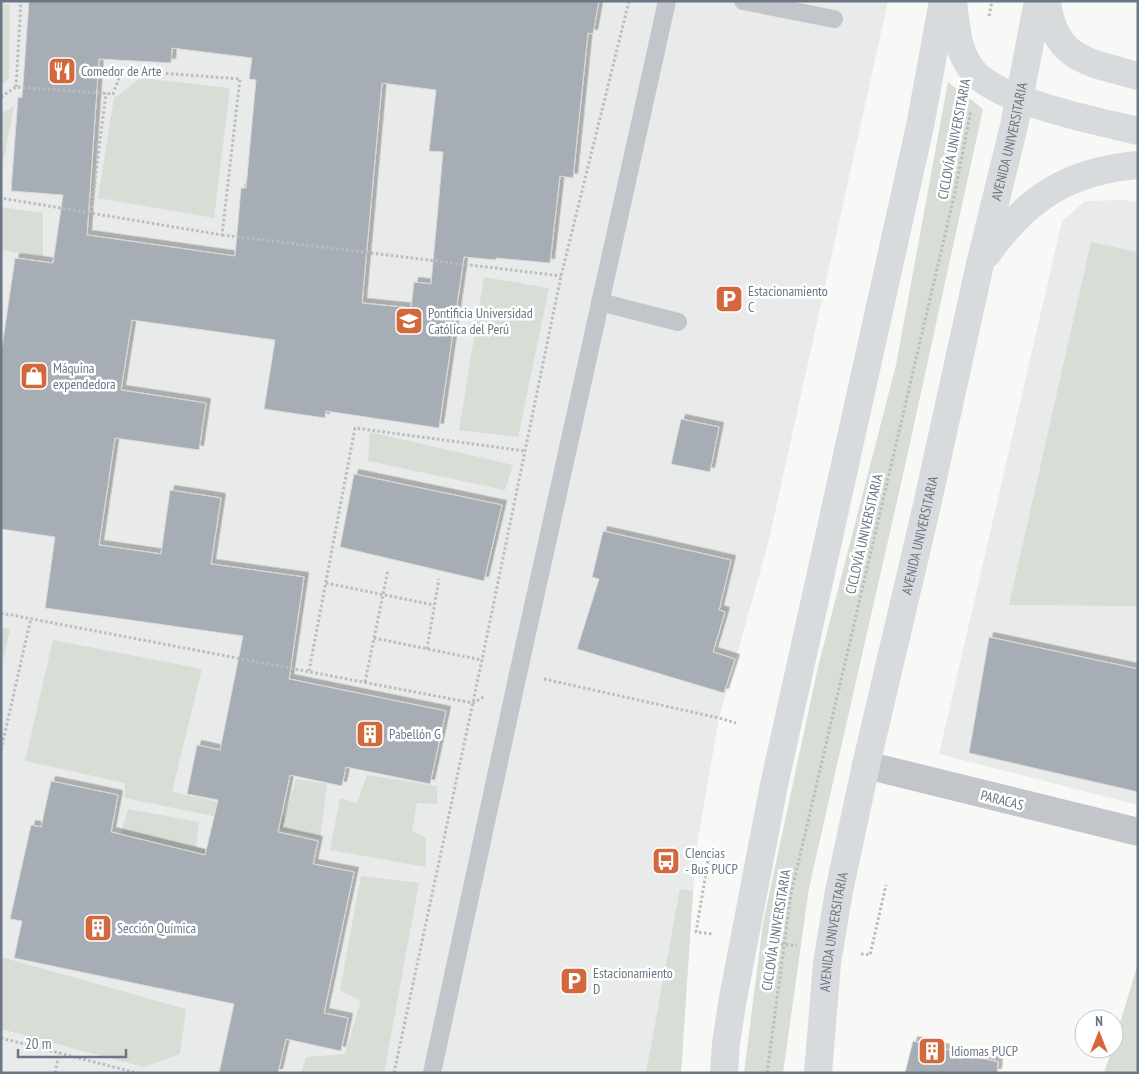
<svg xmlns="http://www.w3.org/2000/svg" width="1139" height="1074" viewBox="0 0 1139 1074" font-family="'PT Sans Narrow',sans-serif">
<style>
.built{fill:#e9eaea}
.green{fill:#d8ddd6}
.building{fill:#a6adb4;stroke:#dadad9;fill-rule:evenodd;filter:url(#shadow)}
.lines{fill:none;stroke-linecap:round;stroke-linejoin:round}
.path{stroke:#babdbf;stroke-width:3;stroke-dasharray:2.5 2.5;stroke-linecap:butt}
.service{stroke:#c2c5c9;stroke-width:18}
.minor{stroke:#c2c5c9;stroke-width:28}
.secondary{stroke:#d7dbde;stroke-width:28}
.primary{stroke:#d7dbde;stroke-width:28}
.labels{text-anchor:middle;stroke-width:5;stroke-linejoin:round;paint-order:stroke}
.poi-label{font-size:14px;fill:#6a7784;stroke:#fff;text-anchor:start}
.street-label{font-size:14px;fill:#6a7784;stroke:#fff}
</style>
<defs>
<filter id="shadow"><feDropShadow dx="4.5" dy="-4.5" stdDeviation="0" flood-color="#0004"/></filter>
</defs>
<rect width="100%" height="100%" fill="#f8f9f6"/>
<g class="built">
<path d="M1,1H888L768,544L719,718L696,850L681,1073H1Z"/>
<path d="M1124,200L1138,202V805L939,754L1062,221L1085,201Z"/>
</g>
<g class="green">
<path d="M1,4L10,5L9,79L1,85Z"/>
<path d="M141,78L230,88L214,218L98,198L114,98Z"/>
<path d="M948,82L983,109L905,466L809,888L783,1073H744L763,923L818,667L896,365Z"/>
<path d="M14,106L1,175V114Z"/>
<path d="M1,207L43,213V257L3,250L1,259Z"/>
<path d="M1091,242L1138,252V606L1009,605Z"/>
<path d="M484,277L549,288L518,437L459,430Z"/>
<path d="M370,432L513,465L505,490L368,461Z"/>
<path d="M1,627L10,629L1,669Z"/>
<path d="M53,640L202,669L172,792L285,816L296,779L327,784L320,838L125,798V783L25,761Z"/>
<path d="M367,775L437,786V804L417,803L412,831L426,838V867L330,850L340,798L357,803Z"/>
<path d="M128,809L199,822L196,847L286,869L100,906Z"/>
<path d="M361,876L419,883L384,1073H301L306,1057L345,1054L361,1001L340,990Z"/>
<path d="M680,889L693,891L681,1073H646Z"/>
<path d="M1,957L186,1009L180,1054L144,1067L1,1029Z"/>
<path d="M1138,963V1073H1104L1112,1049H1114V1043Z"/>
</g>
<g class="building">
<path d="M29,1H599L593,34L588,33L573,178L560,176L550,263L496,258V260L464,257L439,428L326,411L325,418L264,409L275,340L132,320L121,390L206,403L199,450L115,438L99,545L161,554L170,490L221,498L211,564L304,577L289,679L446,711L430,784L346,767L342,786L290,775L278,832L318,841L313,864L354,872L324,1013L348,1018L341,1051L286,1039L278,1073H219L234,1004L14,958L22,921L10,919L31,825L41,827L51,781L118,795L111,832L205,855L218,800L187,794L197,745L220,750L243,636L45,608L55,537L1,529V354L15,258L53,263L63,195L11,191L18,97L22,98ZM172,48L252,58L249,79L256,80L246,188H241L235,256L87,235L99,59L171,63ZM382,83L436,90L429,151L443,152L431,284L414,282L411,308L362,303Z"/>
<path d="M681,419L719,427L710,472L671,464Z"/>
<path d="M354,474L502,505L484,581L340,547Z"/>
<path d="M603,531L731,560L719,610L725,612L713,652L735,659L724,693L577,649L599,579L592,577Z"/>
<path d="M989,637L1138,669V792L969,753Z"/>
<path d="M913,1041L998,1062L997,1073H905Z"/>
</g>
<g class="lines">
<g class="path">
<path d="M989,16L992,1"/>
<path d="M16,87L21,1"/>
<path d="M1,97L16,87L113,94L122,70L240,79L222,235L1,198"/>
<path d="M91,213L106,93"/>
<path d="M222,235L561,276"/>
<path d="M326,583L434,605"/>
<path d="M1,613L473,703L485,696"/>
<path d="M374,638L482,660"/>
<path d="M427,649L439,579"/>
<path d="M309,671L355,428L525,451"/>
<path d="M544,679L719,718L736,723"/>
<path d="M365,682L388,570"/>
<path d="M1,750L31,618"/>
<path d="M708,861L696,932L713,934"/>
<path d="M776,943L797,946"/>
<path d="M861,954L870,955L886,885"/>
<path d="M1,1038L137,1073"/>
<path d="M55,1073L59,1053"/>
<path d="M394,1073L482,660L561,276L629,1"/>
<path d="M767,1073L791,894L955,192L971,110"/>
</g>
<g class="service">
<path d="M743,1L834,19"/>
<path d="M600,302L678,322"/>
<path d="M432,1073L518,674L667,1"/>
</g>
<path class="minor" d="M866,765L1138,832"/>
<g class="secondary">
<path d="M953,1C956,25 957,52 973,71C999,102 1097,121 1138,131"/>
<path d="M1047,1C1054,61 1089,62 1138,76"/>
</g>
<g class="primary">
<path d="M987,254C1027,198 1068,171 1138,165"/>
<path d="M724,1073L726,1043L733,998L774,785L920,126L943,1"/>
<path id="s1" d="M818,1073L827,963L839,891L866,765L927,505L980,264L1014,126L1038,1"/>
</g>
</g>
<defs>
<symbol id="restaurant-square" viewBox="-11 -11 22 22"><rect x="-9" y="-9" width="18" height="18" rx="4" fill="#d3683c" stroke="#fff"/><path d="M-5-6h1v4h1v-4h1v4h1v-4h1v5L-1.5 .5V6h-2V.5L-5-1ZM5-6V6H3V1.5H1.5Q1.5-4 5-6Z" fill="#fff"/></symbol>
<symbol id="parking-square" viewBox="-11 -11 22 22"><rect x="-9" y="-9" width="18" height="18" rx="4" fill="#d3683c" stroke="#fff"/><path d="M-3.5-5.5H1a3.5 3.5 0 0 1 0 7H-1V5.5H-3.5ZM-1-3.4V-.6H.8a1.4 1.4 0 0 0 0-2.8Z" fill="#fff"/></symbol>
<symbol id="university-square" viewBox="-11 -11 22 22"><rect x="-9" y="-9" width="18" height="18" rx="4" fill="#d3683c" stroke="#fff"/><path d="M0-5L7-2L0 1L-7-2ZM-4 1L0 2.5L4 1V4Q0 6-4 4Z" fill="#fff"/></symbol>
<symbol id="shop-square" viewBox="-11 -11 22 22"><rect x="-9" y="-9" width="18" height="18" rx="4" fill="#d3683c" stroke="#fff"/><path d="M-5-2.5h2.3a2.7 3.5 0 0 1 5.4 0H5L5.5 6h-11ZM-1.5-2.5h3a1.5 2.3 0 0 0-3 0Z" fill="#fff"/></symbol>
<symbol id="building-square" viewBox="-11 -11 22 22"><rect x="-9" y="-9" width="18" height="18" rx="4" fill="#d3683c" stroke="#fff"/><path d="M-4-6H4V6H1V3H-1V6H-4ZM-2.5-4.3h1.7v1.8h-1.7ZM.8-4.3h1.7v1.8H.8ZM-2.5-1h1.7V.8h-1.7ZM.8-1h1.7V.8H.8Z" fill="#fff"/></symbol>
<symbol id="bus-square" viewBox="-11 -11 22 22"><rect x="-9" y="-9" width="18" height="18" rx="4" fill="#d3683c" stroke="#fff"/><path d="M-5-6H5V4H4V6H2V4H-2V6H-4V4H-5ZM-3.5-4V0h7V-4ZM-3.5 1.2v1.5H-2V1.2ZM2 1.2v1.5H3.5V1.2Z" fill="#fff"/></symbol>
</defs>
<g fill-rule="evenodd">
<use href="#restaurant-square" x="46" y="55" width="32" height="32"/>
<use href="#parking-square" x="713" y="283" width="32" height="32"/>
<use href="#university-square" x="393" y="305" width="32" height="32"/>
<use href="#shop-square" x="18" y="360" width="32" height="32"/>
<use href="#building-square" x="354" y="718" width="32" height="32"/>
<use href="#bus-square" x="650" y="845" width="32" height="32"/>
<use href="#building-square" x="82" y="912" width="32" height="32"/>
<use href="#parking-square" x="558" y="965" width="32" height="32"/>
<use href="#building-square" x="916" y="1035" width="32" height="32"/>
</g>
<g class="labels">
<g class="poi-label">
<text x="81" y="76">Comedor de Arte</text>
<text x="748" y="296">Estacionamiento<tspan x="748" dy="16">C</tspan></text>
<text x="428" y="318">Pontificia Universidad<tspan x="428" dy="16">Católica del Perú</tspan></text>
<text x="53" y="373">Máquina<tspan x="53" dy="16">expendedora</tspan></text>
<text x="389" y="739">Pabellón G</text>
<text x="685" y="858">CIencias<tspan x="685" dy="16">- Bus PUCP</tspan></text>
<text x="117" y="933">Sección Química</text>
<text x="593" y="978">Estacionamiento<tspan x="593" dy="16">D</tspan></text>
<text x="951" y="1056">Idiomas PUCP</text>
</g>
<g class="street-label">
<text transform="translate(954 139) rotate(-79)" y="5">CICLOVÍA UNIVERSITARIA</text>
<text dy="5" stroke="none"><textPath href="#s1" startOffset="952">AVENIDA UNIVERSITARIA</textPath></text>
<text transform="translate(864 534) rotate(-77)" y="5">CICLOVÍA UNIVERSITARIA</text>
<text dy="5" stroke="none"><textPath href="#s1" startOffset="548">AVENIDA UNIVERSITARIA</textPath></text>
<text transform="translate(1002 800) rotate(14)" y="5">PARACAS</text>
<text transform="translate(776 930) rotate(-81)" y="5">CICLOVÍA UNIVERSITARIA</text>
<text dy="5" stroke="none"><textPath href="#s1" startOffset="142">AVENIDA UNIVERSITARIA</textPath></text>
</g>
</g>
<rect width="1139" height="1074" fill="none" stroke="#6a7784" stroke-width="5"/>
<g transform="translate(1099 1034)"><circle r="24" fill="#ffffff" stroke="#c3c9ce"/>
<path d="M0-4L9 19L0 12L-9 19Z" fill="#d3683c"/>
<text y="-8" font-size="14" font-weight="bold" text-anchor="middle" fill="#6a7784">N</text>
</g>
<path d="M18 1049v8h108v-8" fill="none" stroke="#6a7784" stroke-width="2.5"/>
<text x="25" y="1049" font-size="15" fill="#6a7784" stroke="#ffffff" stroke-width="4" paint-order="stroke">20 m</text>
</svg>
